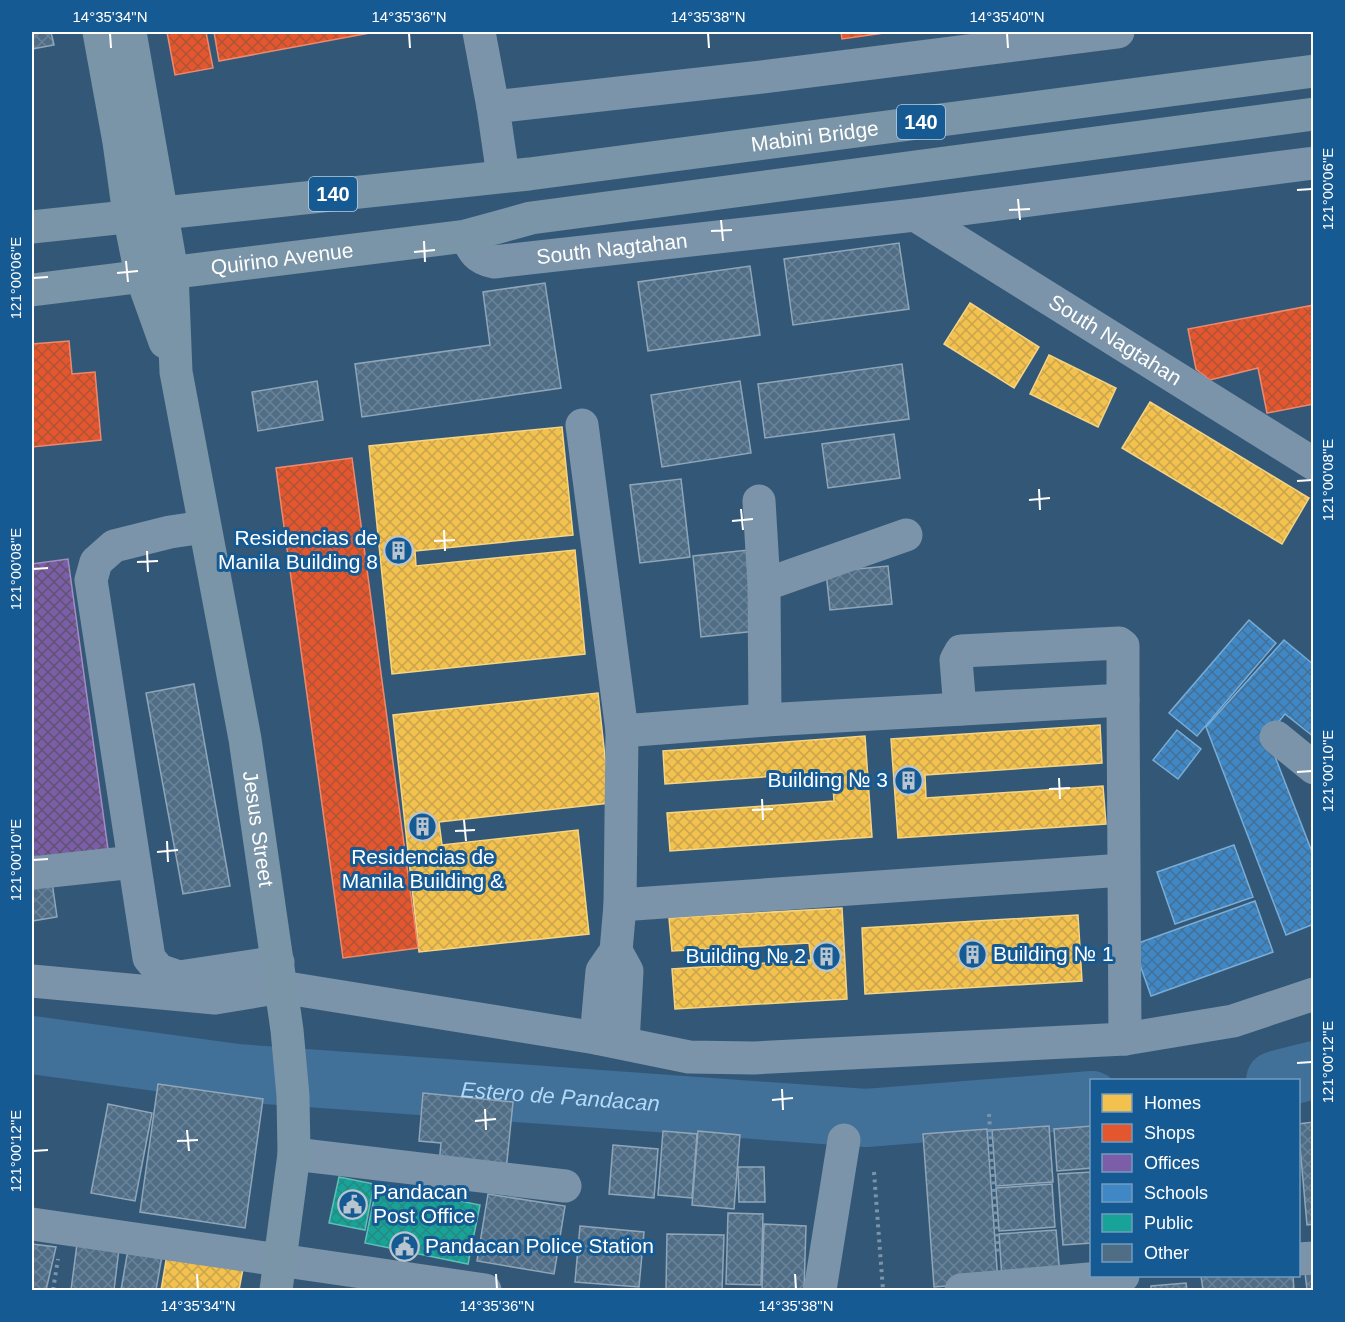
<svg xmlns="http://www.w3.org/2000/svg" width="1345" height="1322" viewBox="0 0 1345 1322" font-family="Helvetica,sans-serif">
<style>
.homes{fill:url(#homes-cross-hatch);stroke:#f6d483;stroke-width:1.5}
.shops{fill:url(#shops-cross-hatch);stroke:#ec896d;stroke-width:1.5}
.offices{fill:url(#offices-cross-hatch);stroke:#a38ec1;stroke-width:1.5}
.schools{fill:url(#schools-cross-hatch);stroke:#79acd6;stroke-width:1.5}
.public{fill:url(#public-cross-hatch);stroke:#5dbfb7;stroke-width:1.5}
.lines{fill:none;stroke-linecap:round;stroke-linejoin:round}
.river{stroke:#417099;stroke-width:58}
.building{fill:url(#building-cross-hatch);stroke:#90a6b8;stroke-width:1.5}
.path{stroke:#7b94aa;stroke-width:4;stroke-dasharray:3 4.5;stroke-linecap:butt}
.minor{stroke:#7b94aa;stroke-width:33}
.major{stroke:#7a94a8;stroke-width:33}
.ticks{fill:none;stroke:#fff;stroke-width:2}
.labels{text-anchor:middle;stroke-width:6;stroke-linejoin:round;paint-order:stroke}
.shield{fill:#165a94;stroke:#b9cedf;stroke-width:1.5}
.shield-label{font-size:20px;font-weight:bold;fill:#fff}
.street-label{font-size:21px;fill:#fff;stroke:#165a94}
.poi-label{font-size:21px;fill:#fff;stroke:#165a94;text-anchor:end}
.water-label{font-size:22px;font-style:italic;fill:#b2d9f8;stroke:#165a94}
.neatline{fill:none;stroke:#fff;stroke-width:2}
.ticks-label{font-size:15px;text-anchor:middle;fill:#fff}
</style>
<defs>
<pattern id="homes-cross-hatch" width="8" height="8" patternUnits="userSpaceOnUse" patternTransform="scale(1.5)"><rect width="8" height="8" fill="#f2c14e"/><path d="M0 0l8 8M0 8l8-8" fill="none" stroke="#c8a44e"/></pattern>
<pattern id="shops-cross-hatch" width="8" height="8" patternUnits="userSpaceOnUse" patternTransform="scale(1.5)"><rect width="8" height="8" fill="#e4572e"/><path d="M0 0l8 8M0 8l8-8" fill="none" stroke="#af5338"/></pattern>
<pattern id="offices-cross-hatch" width="8" height="8" patternUnits="userSpaceOnUse" patternTransform="scale(1.5)"><rect width="8" height="8" fill="#7b5ea7"/><path d="M0 0l8 8M0 8l8-8" fill="none" stroke="#5f5370"/></pattern>
<pattern id="schools-cross-hatch" width="8" height="8" patternUnits="userSpaceOnUse" patternTransform="scale(1.5)"><rect width="8" height="8" fill="#3f88c5"/><path d="M0 0l8 8M0 8l8-8" fill="none" stroke="#447095"/></pattern>
<pattern id="public-cross-hatch" width="8" height="8" patternUnits="userSpaceOnUse" patternTransform="scale(1.5)"><rect width="8" height="8" fill="#17a398"/><path d="M0 0l8 8M0 8l8-8" fill="none" stroke="#278981"/></pattern>
<pattern id="building-cross-hatch" width="8" height="8" patternUnits="userSpaceOnUse" patternTransform="scale(1.5)"><rect width="8" height="8" fill="#506d86"/><path d="M0 0l8 8M0 8l8-8" fill="none" stroke="#6a8398"/></pattern>
</defs>
<rect width="100%" height="100%" fill="#335877"/>
<g class="homes">
<path d="M970,303L1039,347L1014,388L944,344Z"/>
<path d="M1049,355L1116,388L1098,427L1030,394Z"/>
<path d="M1150,402L1309,498L1282,544L1122,448Z"/>
<path d="M562,427L573,535L415,551L416,566L575,550L585,654L392,674L369,446Z"/>
<path d="M598,693L610,803L439,822L442,845L578,830L589,934L419,952L393,715Z"/>
<path d="M1100,725L1102,763L925,775L926,798L1103,786L1106,824L898,838L891,739Z"/>
<path d="M865,736L872,837L670,851L667,813L834,801L832,772L665,784L663,751Z"/>
<path d="M842,908L847,999L675,1009L672,969L811,960L809,943L672,951L669,918Z"/>
<path d="M1078,915L1082,981L865,994L862,928Z"/>
<path d="M168,1249L244,1263L239,1290H161Z"/>
</g>
<g class="shops">
<path d="M167,32H206L213,68L175,75Z"/>
<path d="M214,32H375L219,61Z"/>
<path d="M841,32H891L842,39Z"/>
<path d="M1314,305V404L1267,413L1258,368L1210,380L1196,369L1188,329Z"/>
<path d="M69,341L72,374L95,372L101,440L32,447V344Z"/>
<path d="M352,458L418,948L343,958L276,468Z"/>
</g>
<path class="offices" d="M68,559L108,849L32,859V564Z"/>
<g class="schools">
<path d="M1249,620L1276,643L1197,736L1169,713Z"/>
<path d="M1284,640L1314,665V737L1285,714L1267,736L1314,857V924L1286,935L1206,727Z"/>
<path d="M1177,730L1201,749L1178,779L1153,760Z"/>
<path d="M1234,845L1253,897L1175,924L1157,872Z"/>
<path d="M1255,901L1273,952L1151,996L1133,945Z"/>
</g>
<g class="public">
<path d="M339,1177L374,1184L365,1230L329,1223Z"/>
<path d="M377,1184L480,1205L468,1264L365,1243Z"/>
</g>
<g class="lines">
<g class="river">
<path id="s1" d="M32,1045L237,1073L866,1118L1092,1100"/>
<path d="M1275,1080L1314,1070"/>
</g>
</g>
<g class="building">
<path d="M32,32H51L54,45L32,49Z"/>
<path d="M899,243L909,309L793,325L784,259Z"/>
<path d="M750,266L760,335L648,351L638,282Z"/>
<path d="M545,283L561,388L362,417L355,364L490,345L483,292Z"/>
<path d="M902,364L909,419L765,438L758,384Z"/>
<path d="M317,381L323,420L258,431L252,392Z"/>
<path d="M740,381L751,453L662,467L651,395Z"/>
<path d="M894,434L900,478L828,488L822,444Z"/>
<path d="M681,479L690,557L640,563L630,485Z"/>
<path d="M748,550L756,631L701,637L693,556Z"/>
<path d="M888,566L892,604L830,610L826,572Z"/>
<path d="M194,684L230,886L183,894L146,693Z"/>
<path d="M52,882L57,917L32,921V885Z"/>
<path d="M158,1084L263,1099L245,1228L140,1212Z"/>
<path d="M423,1093L513,1102L506,1171L439,1164L441,1143L419,1141Z"/>
<path d="M108,1104L152,1113L135,1201L91,1193Z"/>
<path d="M1314,1122V1224L1307,1225L1298,1124Z"/>
<path d="M1049,1126L1053,1182L996,1186L992,1130Z"/>
<path d="M1092,1126V1168L1057,1171L1054,1129Z"/>
<path d="M987,1129L998,1282L934,1287L923,1134Z"/>
<path d="M663,1131L697,1134L692,1198L658,1195Z"/>
<path d="M698,1131L740,1135L734,1209L692,1205Z"/>
<path d="M613,1145L658,1149L654,1198L609,1194Z"/>
<path d="M738,1167H764L765,1202H739Z"/>
<path d="M1092,1172V1243L1063,1245L1058,1174Z"/>
<path d="M1052,1184L1055,1227L999,1231L996,1188Z"/>
<path d="M488,1194L565,1206L554,1274L477,1261Z"/>
<path d="M728,1213L763,1214L761,1285L726,1284Z"/>
<path d="M764,1224L806,1226L804,1290H762Z"/>
<path d="M580,1226L644,1232L639,1287L575,1282Z"/>
<path d="M1056,1230L1060,1275L1002,1279L999,1234Z"/>
<path d="M667,1234L724,1235L722,1290H666Z"/>
<path d="M32,1244L56,1247L46,1290H32Z"/>
<path d="M77,1244L119,1249L114,1290H71Z"/>
<path d="M129,1244L163,1250L156,1290H121Z"/>
<path d="M1314,1263V1290H1307L1304,1264Z"/>
<path d="M1201,1276H1293L1294,1290H1203Z"/>
<path d="M1186,1283L1187,1290H1151V1286Z"/>
</g>
<g class="lines">
<g class="path">
<path d="M989,1114L998,1254"/>
<path d="M874,1172L883,1290"/>
<path d="M53,1290L58,1259"/>
</g>
<g class="minor">
<path d="M479,32L493,107"/>
<path d="M503,176L493,107L762,77L1118,32"/>
<path id="s2" d="M915,215L1314,464"/>
<path id="s3" d="M466,236C473,251 477,259 494,262L915,215L1314,163"/>
<path d="M582,425L622,731L620,905L616,951L602,971L596,1038"/>
<path d="M759,501L764,585"/>
<path d="M204,527L170,532L114,546L96,562L91,580L149,958L159,970L179,977L278,962"/>
<path d="M960,709L956,660L961,651L1119,643L1123,646V700"/>
<path d="M765,720L764,585L906,535"/>
<path d="M622,731L765,720L1123,700L1125,1039"/>
<path d="M1276,737L1314,768"/>
<path d="M32,873L134,862"/>
<path d="M620,905L1123,870"/>
<path d="M616,951L627,971L623,1043"/>
<path d="M32,981L215,998L281,987L596,1038L689,1057L754,1058L1125,1039L1233,1021L1314,994"/>
<path d="M294,1154L565,1186"/>
<path d="M32,1224L485,1290"/>
<path d="M1298,1259L1314,1258"/>
<path d="M820,1290L844,1140"/>
<path d="M961,1290L1123,1276"/>
</g>
<g class="major">
<path d="M99,32L119,142L129,215L141,275L165,342"/>
<path id="s4" d="M130,32L172,272L176,372L245,739L287,1030L293,1096L294,1154L276,1290"/>
<path id="s5" d="M32,227L529,174L1314,71"/>
<path id="s6" d="M32,290L466,236L531,218L1314,114"/>
</g>
</g>
<path class="ticks" d="M110,33L111,48M409,33L410,48M708,33L709,48M1007,33L1008,48M1297,190L1312,189M1018,199L1020,220M1009,210L1030,209M721,220L723,241M711,231L732,230M424,241L425,262M414,252L435,250M126,261L128,282M117,273L138,271M33,278L48,277M1297,481L1312,480M1039,489L1040,510M1029,500L1050,498M741,509L743,530M732,521L753,519M444,530L445,551M434,541L455,540M147,551L148,572M137,562L158,561M33,569L48,568M1297,772L1312,771M1059,778L1060,799M1049,789L1070,788M762,799L763,820M752,810L773,809M464,820L466,841M455,831L475,830M167,841L168,862M157,852L178,850M33,860L48,859M1297,1063L1312,1062M782,1089L783,1110M772,1100L793,1098M485,1109L486,1130M475,1121L496,1119M187,1130L189,1151M177,1141L198,1140M33,1151L48,1150M197,1274L198,1289M496,1274L497,1289M795,1274L796,1289"/>
<defs>
<symbol id="building-ring" viewBox="-11 -11 22 22"><circle r="9.5" fill="#165a94" stroke="#b8c5cf" stroke-width="1.5"/><path d="M-4-6H4V6H1V3H-1V6H-4ZM-2.5-4.3h1.7v1.8h-1.7ZM.8-4.3h1.7v1.8H.8ZM-2.5-1h1.7V.8h-1.7ZM.8-1h1.7V.8H.8Z" fill="#b8c5cf"/></symbol>
<symbol id="civic-ring" viewBox="-11 -11 22 22"><circle r="9.5" fill="#165a94" stroke="#b8c5cf" stroke-width="1.5"/><path d="M-.6-6.5H3V-4.5H.6V-3L4-1V1h2V6H-6V1h2V-1L-.6-3ZM-1.2 2.5V6h2.4V2.5Z" fill="#b8c5cf"/></symbol>
</defs>
<g fill-rule="evenodd">
<use href="#building-ring" x="382" y="534" width="33" height="33"/>
<use href="#building-ring" x="892" y="764" width="33" height="33"/>
<use href="#building-ring" x="406" y="810" width="33" height="33"/>
<use href="#building-ring" x="956" y="938" width="33" height="33"/>
<use href="#building-ring" x="810" y="940" width="33" height="33"/>
<use href="#civic-ring" x="336" y="1188" width="33" height="33"/>
<use href="#civic-ring" x="388" y="1230" width="33" height="33"/>
</g>
<g class="labels">
<g class="shield">
<rect x="897" y="105" width="48" height="34" rx="4.5"/>
<rect x="309" y="177" width="48" height="34" rx="4.5"/>
</g>
<g class="shield-label">
<text x="921" y="129">140</text>
<text x="333" y="201">140</text>
</g>
<g class="street-label">
<text dy="7" stroke="none"><textPath href="#s5" startOffset="788">Mabini Bridge</textPath></text>
<text dy="7" stroke="none"><textPath href="#s3" startOffset="159">South Nagtahan</textPath></text>
<text dy="7" stroke="none"><textPath href="#s6" startOffset="252">Quirino Avenue</textPath></text>
<text dy="7" stroke="none"><textPath href="#s2" startOffset="236">South Nagtahan</textPath></text>
<text dy="7" stroke="none"><textPath href="#s4" startOffset="808">Jesus Street</textPath></text>
</g>
<g class="poi-label">
<text x="378" y="545">Residencias de<tspan x="378" dy="24">Manila Building 8</tspan></text>
<text x="888" y="787">Building № 3</text>
<text x="423" y="864" text-anchor="middle">Residencias de<tspan x="423" dy="24">Manila Building &amp;</tspan></text>
<text x="993" y="961" text-anchor="start">Building № 1</text>
<text x="806" y="963">Building № 2</text>
<text x="373" y="1199" text-anchor="start">Pandacan<tspan x="373" dy="24">Post Office</tspan></text>
<text x="425" y="1253" text-anchor="start">Pandacan Police Station</text>
</g>
<g class="water-label">
<text dy="8" stroke="none"><textPath href="#s1" startOffset="531">Estero de Pandacan</textPath></text>
</g>
</g>
<rect width="1345" height="1322" fill="none" stroke="#165a94" stroke-width="66"/>
<rect x="1090" y="1079" width="210" height="198" fill="#165a94" stroke="#739cbf" stroke-width="1.5"/>
<rect x="1102" y="1094" width="30" height="18" fill="#f2c14e" stroke="#739cbf" stroke-width="1.5"/>
<text x="1144" y="1109" font-size="18" fill="#ffffff">Homes</text>
<rect x="1102" y="1124" width="30" height="18" fill="#e4572e" stroke="#739cbf" stroke-width="1.5"/>
<text x="1144" y="1139" font-size="18" fill="#ffffff">Shops</text>
<rect x="1102" y="1154" width="30" height="18" fill="#7b5ea7" stroke="#739cbf" stroke-width="1.5"/>
<text x="1144" y="1169" font-size="18" fill="#ffffff">Offices</text>
<rect x="1102" y="1184" width="30" height="18" fill="#3f88c5" stroke="#739cbf" stroke-width="1.5"/>
<text x="1144" y="1199" font-size="18" fill="#ffffff">Schools</text>
<rect x="1102" y="1214" width="30" height="18" fill="#17a398" stroke="#739cbf" stroke-width="1.5"/>
<text x="1144" y="1229" font-size="18" fill="#ffffff">Public</text>
<rect x="1102" y="1244" width="30" height="18" fill="#506d86" stroke="#739cbf" stroke-width="1.5"/>
<text x="1144" y="1259" font-size="18" fill="#ffffff">Other</text>
<rect x="33" y="33" width="1279" height="1256" class="neatline"/>
<g class="ticks-label">
<text x="110" y="22">14°35'34"N</text>
<text x="409" y="22">14°35'36"N</text>
<text x="708" y="22">14°35'38"N</text>
<text x="1007" y="22">14°35'40"N</text>
<text transform="translate(1328 189) rotate(-90)" y="5">121°00'06"E</text>
<text transform="translate(16 278) rotate(-90)" y="5">121°00'06"E</text>
<text transform="translate(1328 480) rotate(-90)" y="5">121°00'08"E</text>
<text transform="translate(16 569) rotate(-90)" y="5">121°00'08"E</text>
<text transform="translate(1328 771) rotate(-90)" y="5">121°00'10"E</text>
<text transform="translate(16 860) rotate(-90)" y="5">121°00'10"E</text>
<text transform="translate(1328 1062) rotate(-90)" y="5">121°00'12"E</text>
<text transform="translate(16 1151) rotate(-90)" y="5">121°00'12"E</text>
<text x="198" y="1311">14°35'34"N</text>
<text x="497" y="1311">14°35'36"N</text>
<text x="796" y="1311">14°35'38"N</text>
</g>
</svg>
